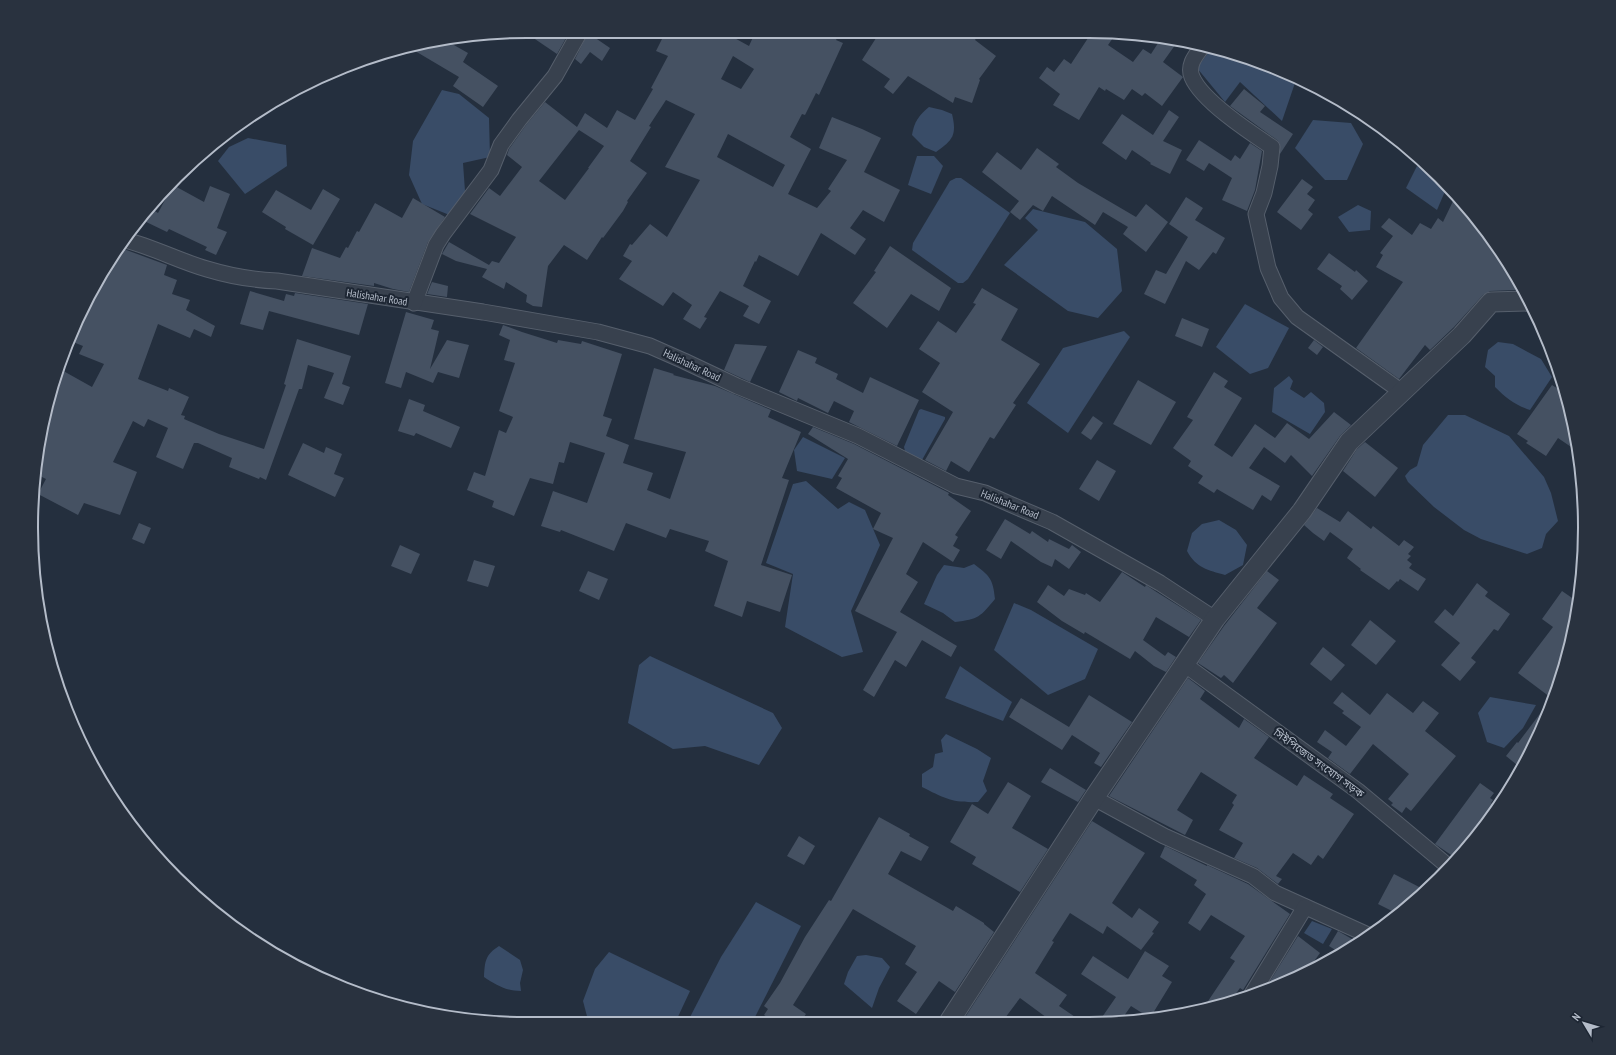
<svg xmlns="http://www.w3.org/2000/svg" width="1616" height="1055" viewBox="0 0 1616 1055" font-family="'PT Sans Narrow','Noto Sans Bengali',sans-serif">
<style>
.water{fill:#394c67}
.building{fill:#455162;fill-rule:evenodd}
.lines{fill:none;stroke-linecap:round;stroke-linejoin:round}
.minor-casing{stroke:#565f6c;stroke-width:17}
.tertiary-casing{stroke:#565f6c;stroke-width:21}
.minor{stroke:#38414e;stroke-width:15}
.tertiary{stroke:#38414e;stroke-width:19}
.labels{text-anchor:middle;stroke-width:4;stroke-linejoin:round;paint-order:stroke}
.street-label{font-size:11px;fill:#b4bcc9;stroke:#1d2633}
.rim{fill:none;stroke:#b4bcc9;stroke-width:2}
</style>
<rect width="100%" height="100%" fill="#242f3e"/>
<g class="water">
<path d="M1211,49L1248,57L1297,77L1282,121L1240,82L1225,102L1197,68Z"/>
<path d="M442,90L459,94L489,118L490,157L463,163L465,191L452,216L422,204L409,175L413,141Z"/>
<path d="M929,107L942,110L952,114C957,135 953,140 936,152L924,147L912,135C914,122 919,115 929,107Z"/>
<path d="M1313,120L1351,123L1363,144L1347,180H1325L1295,148Z"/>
<path d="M248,138L286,145L287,166L245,194L218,161L229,147Z"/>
<path d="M917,156H934L943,166L931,194L908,185Z"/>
<path d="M1417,166L1446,189L1437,210L1406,188Z"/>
<path d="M956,178H961L1010,213L968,279L963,283H958L912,250L913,243L950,181Z"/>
<path d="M1358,205L1371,211L1370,230L1349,232L1338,217Z"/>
<path d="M1033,209L1085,222L1117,249L1122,291L1098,318L1068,311L1004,265L1038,230L1025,218Z"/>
<path d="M1245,304L1289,328L1268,368L1250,374L1216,347Z"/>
<path d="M1124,331L1130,337L1068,433L1027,403L1063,348Z"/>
<path d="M1498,342L1513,344L1541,359L1552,377L1530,410C1515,405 1506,398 1495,387V376L1485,367L1488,350Z"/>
<path d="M1289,376L1293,381L1290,389L1304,398L1311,392L1324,403L1325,412L1310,434L1272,412L1274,388Z"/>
<path d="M921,409L945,417V419L922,460L919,461L905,451L904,447L919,410Z"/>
<path d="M1448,415H1465L1509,436L1544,477L1551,493L1558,521L1546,534L1542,548L1527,554L1481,539L1464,530L1434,507L1408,482L1405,476L1410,470L1417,466L1423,445Z"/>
<path d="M803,437L845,458L832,479L797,471L794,450Z"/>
<path d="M806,481L838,509L849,502L865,510L880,545L851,611L863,652L842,657L785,627L793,574L766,563L793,484Z"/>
<path d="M1219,520L1236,530L1247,545L1243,565L1225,575C1208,570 1196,568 1187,551L1192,533L1202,524Z"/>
<path d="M974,564C990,576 993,579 995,599C980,617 979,619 955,622L943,613L924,604L937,575L944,565L964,568Z"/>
<path d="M1014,603L1031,610L1098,649L1085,679L1048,695L994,650Z"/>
<path d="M650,656L773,713L782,728L759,765L705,746L673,749L628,723L639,665Z"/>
<path d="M960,666L1012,702L1003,721L945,698Z"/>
<path d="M1490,697L1536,705L1523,728L1504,748L1487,742L1478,713Z"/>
<path d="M946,734L977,749L991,758L983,781L987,791L978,802C952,803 944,798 922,787V774L933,767L935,754L943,752L941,740Z"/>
<path d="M756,902L801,926L753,1021H688L721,957Z"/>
<path d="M1312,921L1332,929L1323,944L1304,933Z"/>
<path d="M499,946L520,960L523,970L520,983L521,991C506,991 496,985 484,977C485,961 485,955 499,946Z"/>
<path d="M609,952L690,991L676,1021L588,1020L583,1001L595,969Z"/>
<path d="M866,955L882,958L890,967L879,988L872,1008L844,984L848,972L857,956Z"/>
</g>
<g class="building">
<path d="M529,35H563L566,38L557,54Z"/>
<path d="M587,35H591L610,48L602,61L590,52L581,64L575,59Z"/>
<path d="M664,35H729L749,46L754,35H839L836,40L843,43L819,95L816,93L805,115L802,114L790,137L811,149L788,194L817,208L831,191L828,189L847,160L819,148L832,117L862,129L881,138L864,172L900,190L884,222L863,210L850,228L866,239L855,255L821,233L798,276L759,255L756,262L755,261L743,286L771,301L759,324L743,316L749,306L720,291L704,317L707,318L700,329L683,319L692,305L673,292L663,306L619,279L632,261L623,256L630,244L632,245L650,224L667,237L700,180L665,167L695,114L666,100L649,126L651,127L630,161L647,173L627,201L628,202L623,211L603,238L602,237L587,260L564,245L548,266L542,307L533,306L526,302L527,295L506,282L504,289L482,277L487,269L456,261L442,254L449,242L489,265L492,261L499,263L516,237L470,214L489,188L500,196L522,167L507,155L509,149L526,125L545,102L577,127L585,113L607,128L617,110L635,120L653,89L651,88L668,56L656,51ZM733,56L754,69L741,89L721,79ZM579,130L604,146L588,168H589L565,200L539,181ZM728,134L785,165L773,187L717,157Z"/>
<path d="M878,35H978L975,40L996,56L979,79L980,80L972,103L955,97L953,103L908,76L893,94L884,87L890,79L862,60Z"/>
<path d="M1090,35H1115L1108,45L1133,62L1143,49L1151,54L1162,37L1178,41L1163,62L1183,77L1162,106L1145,93L1142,96L1132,89L1124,100L1106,89L1105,91L1099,87L1079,120L1053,105L1060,94L1039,78L1047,67L1054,72L1064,59L1071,64Z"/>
<path d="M445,40L468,53L463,62L498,86L483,107L453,86L459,77L410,48Z"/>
<path d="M1244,89L1265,106L1260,112L1293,134L1280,154V144L1277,140L1230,106Z"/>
<path d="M1169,110L1179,117L1163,141L1182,150L1170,174L1150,164L1151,163L1132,150L1126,160L1102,143L1122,114L1153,135Z"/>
<path d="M1199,140L1231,161L1235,155L1240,159L1250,143L1262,151L1255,190L1247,211L1222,200L1232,178L1209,163L1204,171L1186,160Z"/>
<path d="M1037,148L1059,164L1056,167L1078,183L1136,217L1146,204L1168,222L1146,252L1123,234L1128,227L1103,212L1095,225L1052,196L1043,211L1033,205L1020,220L1010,212L1019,201L982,172L997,152L1021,170Z"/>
<path d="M1302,179L1313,187L1307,194L1315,200L1308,210L1313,214L1301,230L1277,212Z"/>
<path d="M173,185L204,202L210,186L230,194L217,228L227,232L216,255L205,250L207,247L169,229L167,232L140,219L150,208L158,213Z"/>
<path d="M323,189L340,199L313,245L285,229L286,227L262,212L276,190L311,210Z"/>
<path d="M1186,197L1203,208L1195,220L1225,238L1216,254L1213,252L1199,270L1186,261L1165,304L1144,294L1156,270L1166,274L1188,237L1169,224Z"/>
<path d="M1455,197L1483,225L1515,278V290L1490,291L1483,295L1454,327L1430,350L1425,345L1399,379L1356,348L1403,282L1376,267L1383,255L1380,253L1393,236L1381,227L1389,218L1412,235L1420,223L1431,229L1438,218L1443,222Z"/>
<path d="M413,198L445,217L428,242L409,292L393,289L374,283V286L302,276L312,248L340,258L346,247L348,248L357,231L359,232L375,203L402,218Z"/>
<path d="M890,246L951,288L939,311L911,294L887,328L853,303L876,272L874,271Z"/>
<path d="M121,248L167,265L164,275L177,280L172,294L190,300L186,310L215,326L211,337L194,329L190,338L158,324L138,379L168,391L169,388L189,397L181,415L185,416L184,419L219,434L264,449L286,385L284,384L297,339L351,356L342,384L350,387L343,405L324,398L334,373L308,365L302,389H299L266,480L260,477L259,479L229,467L232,458L198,443H194L183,469L156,457L168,428L148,419L144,427L133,421L113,462L137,472L120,515L84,503L78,515L38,494L46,479L36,474L48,399L58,368L92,387L104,364L79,354L83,346L68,340Z"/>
<path d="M1329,253L1355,272L1356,270L1368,281L1352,300L1340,289L1342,286L1317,269Z"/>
<path d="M432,282L448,286L447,297L427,294Z"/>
<path d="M982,288L1018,309L1001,340L1040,364L1013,403L1016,405L994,439L990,437L969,472L951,461L946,471L925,460L953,412L922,392L940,363L919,349L938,321L956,333L976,304L973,303Z"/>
<path d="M250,291L284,301L286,294L294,296L295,293L368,304L359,335L269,311L263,330L240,324Z"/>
<path d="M406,312L434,320L431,329L439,331L430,369L447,340L469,345L459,378L438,372L433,383L406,372L401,388L385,383Z"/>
<path d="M1182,318L1209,329L1202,347L1175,336Z"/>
<path d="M503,325L522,332L557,343L558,340L581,344L582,341L622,354L603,416L612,419L606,436L629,445L623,463L653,473L647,490L670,499L686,452L634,439L654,368L674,374L673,375L715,386L771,410L768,417L801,432L782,478L789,480L761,565L792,575L780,612L747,601L742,617L714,606L728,561L705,551L709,541L670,529L666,538L626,523L614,551L561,530L560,532L541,526L553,491L587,503L605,453L570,442L564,463L559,462L553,484L530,478L514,516L492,507L494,501L467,490L474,472L485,476L499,430L506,433L513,417L499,411L515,363L504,360L510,340L499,335Z"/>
<path d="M1314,340L1323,347L1317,355L1308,348Z"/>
<path d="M735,344L767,346L750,382L724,370Z"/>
<path d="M798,350L817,358L815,363L838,374L836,379L863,393L870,377L919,400L897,446L849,422L854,411L834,401L828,413L798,398L797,401L779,392Z"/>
<path d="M1214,372L1228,381L1224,387L1242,398L1214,445L1232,457L1255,424L1275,438L1287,423L1309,439L1334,412L1351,425L1340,436L1312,476L1291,455L1285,463L1264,447L1249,468L1280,486L1271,501L1262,495L1253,510L1217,489L1214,493L1198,483L1203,476L1188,466L1191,461L1173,448L1193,420L1187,417Z"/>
<path d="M1138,380L1176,402L1151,445L1113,424Z"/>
<path d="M1552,385L1566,394L1568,399L1577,451L1558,438L1546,456L1526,443L1528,441L1517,434Z"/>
<path d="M409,399L425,405L423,411L460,427L451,448L416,433L414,436L398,431Z"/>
<path d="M1093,416L1103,423L1091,440L1081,433Z"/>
<path d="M813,427L854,444L949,493L948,495L971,511L955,535L958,537L953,546L960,550L953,562L923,542L906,574L918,582L900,612L957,646L951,657L922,640L906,667L895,660L874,697L863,690L897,632L855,611L893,538L873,529L881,513L836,488L842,478L838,476L848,459L808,434Z"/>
<path d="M1365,442L1398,468L1375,497L1343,471L1357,449Z"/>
<path d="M303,443L324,453L326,447L342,454L334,474L344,478L335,497L288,475Z"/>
<path d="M1097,460L1116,471L1099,501L1079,489Z"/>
<path d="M1317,508L1340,522L1348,511L1371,529L1373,526L1399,546L1404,540L1414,547L1408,554L1411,556L1407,560L1412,564L1409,568L1426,579L1418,591L1400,579L1398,582L1397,581L1389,590L1360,570L1361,569L1347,558L1353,549L1330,532L1324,541L1313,533L1304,525Z"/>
<path d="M1005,519L1030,534L1032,531L1048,542L1049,539L1069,549L1072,545L1081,552L1069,569L1055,559L1052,567L1041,562L1011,541L1001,559L986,550Z"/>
<path d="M139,523L151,528L144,544L132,539Z"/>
<path d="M400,545L420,554L411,574L391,566Z"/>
<path d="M474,560L495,566L488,587L467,581Z"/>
<path d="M588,571L608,579L599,600L579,591Z"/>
<path d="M1267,571L1279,580L1257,608L1277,623L1233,683L1224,675L1221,678L1198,663L1224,626Z"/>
<path d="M1122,572L1145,587L1146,585L1155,591L1201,620L1189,637L1156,617L1143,640L1165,656L1168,652L1176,657L1166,672L1154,666L1135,651L1130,659L1085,632L1084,634L1062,621L1037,602L1048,585L1064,596L1069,589L1085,595L1086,593L1100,602Z"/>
<path d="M1477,583L1488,592L1485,596L1510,614L1498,631L1494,629L1471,658L1476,662L1460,681L1441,665L1460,643L1434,622L1445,609L1453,616Z"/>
<path d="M1562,591L1578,602L1559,684L1550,697L1518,673L1553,627L1542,619Z"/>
<path d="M1370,620L1396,641L1376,665L1351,645Z"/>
<path d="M1323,647L1345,665L1331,681L1310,664Z"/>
<path d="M1188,678L1205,691L1200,699L1239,728L1244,719L1269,737L1254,758L1297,786L1304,775L1333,794L1330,798L1354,814L1323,859L1318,855L1311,865L1293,853L1276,876L1282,879L1278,884L1257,868L1234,858L1243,843L1219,830L1234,805L1232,803L1237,795L1201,772L1177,810L1193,820L1185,835L1109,796Z"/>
<path d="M1342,692L1370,715L1387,693L1413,713L1423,701L1439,713L1425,731L1456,756L1411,811L1406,807L1402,813L1391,805L1393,803L1388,799L1409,774L1373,744L1350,774L1328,758L1332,752L1317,742L1325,730L1346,746L1361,727L1342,713L1344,711L1333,703Z"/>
<path d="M1089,695L1132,722L1101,767L1094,763L1100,753L1072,735L1062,750L1009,717L1021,698L1069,727Z"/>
<path d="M1542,711L1547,714L1522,769L1506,756L1517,742L1518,743Z"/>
<path d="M1050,768L1086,790L1078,802L1041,782Z"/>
<path d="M1008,782L1031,796L1012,828L1048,849L1020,892L972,864L976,857L950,842L972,804L988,814Z"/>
<path d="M1480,783L1494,793L1490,798L1493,800L1491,803L1495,806L1477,828L1480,830L1457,859L1435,844Z"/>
<path d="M879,817L910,834L909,836L929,847L921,861L901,851L888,874L953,911L956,906L984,923V924L994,932L955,992L939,981L916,1014L897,1001L917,972L905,964L916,946L853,909L793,1005L806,1014L801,1021H773L764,1015L768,1009L764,1006L780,983L805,937L829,900L831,901Z"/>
<path d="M1092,821L1145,853L1112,903L1132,918L1139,908L1159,922L1152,932L1154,933L1141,950L1107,926L1103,934L1070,913L1052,941L1054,942L1035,973L1067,995L1059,1006L1084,1023H1054L1020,998L1002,1022H962Z"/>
<path d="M799,836L815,846L804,865L787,856Z"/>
<path d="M1165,846L1207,866V865L1248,884L1290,914L1243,990L1240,988L1230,1002L1217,1007L1202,1010L1235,961L1230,958L1245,936L1211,915L1200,931L1188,923L1206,894L1194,885L1197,880L1160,857Z"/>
<path d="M1394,874L1425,890L1398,914L1378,904Z"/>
<path d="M1338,931L1345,935L1357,942L1340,953L1329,946Z"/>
<path d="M1298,936L1320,953L1305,974L1276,985L1270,981Z"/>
<path d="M1145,951L1169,966L1162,976L1172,982L1150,1018L1131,1006L1119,1023H1098L1116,997L1081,974L1093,956L1128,979Z"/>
</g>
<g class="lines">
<defs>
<g id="minor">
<path d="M1202,47C1196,55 1187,65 1192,77C1202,101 1251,133 1272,147L1270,166L1264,193L1256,214L1268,268L1281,298L1297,317L1402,392"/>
<path d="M125,240C153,247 179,261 207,269C230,276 254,280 277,281L483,312L598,332L650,346L684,361L737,386L858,436L956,486L985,493L1012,505L1052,522L1160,583L1215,619"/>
<path d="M414,303L436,245L443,234L491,170L501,145L519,120L555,76L578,35"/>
<path d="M1184,664L1358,791L1449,867"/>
<path d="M1094,798L1164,836L1253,876L1275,893L1368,935"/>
<path d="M1252,994L1305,907"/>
</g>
<path id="tertiary" d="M949,1022L1094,798L1215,619L1302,511L1349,442L1462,335L1491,302L1530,301"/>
</defs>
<use href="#minor" class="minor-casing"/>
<use href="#tertiary" class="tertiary-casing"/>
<use href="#minor" class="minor"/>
<use href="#tertiary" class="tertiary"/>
</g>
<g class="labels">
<g class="street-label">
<text transform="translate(377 297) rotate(9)" y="4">Halishahar Road</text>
<text transform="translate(692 365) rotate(25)" y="4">Halishahar Road</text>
<text transform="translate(1010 504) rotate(22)" y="4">Halishahar Road</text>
<text transform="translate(1319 763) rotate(36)" y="4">সিইপিজেড সংযোগ সড়ক</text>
</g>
</g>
<path d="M0 0H1616V1055H0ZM527 38H1089A489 489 0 0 1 1578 527V528A489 489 0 0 1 1089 1017H527A489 489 0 0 1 38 528V527A489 489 0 0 1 527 38Z" fill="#29323f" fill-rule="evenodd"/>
<path class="rim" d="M527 38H1089A489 489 0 0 1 1578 527V528A489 489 0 0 1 1089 1017H527A489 489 0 0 1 38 528V527A489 489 0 0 1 527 38Z"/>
<g transform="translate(1584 1023) rotate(308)" stroke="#1d2633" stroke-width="3" paint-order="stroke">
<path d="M0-3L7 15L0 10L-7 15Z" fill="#b4bcc9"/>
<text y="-6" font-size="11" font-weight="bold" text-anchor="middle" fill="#b4bcc9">N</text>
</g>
</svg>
